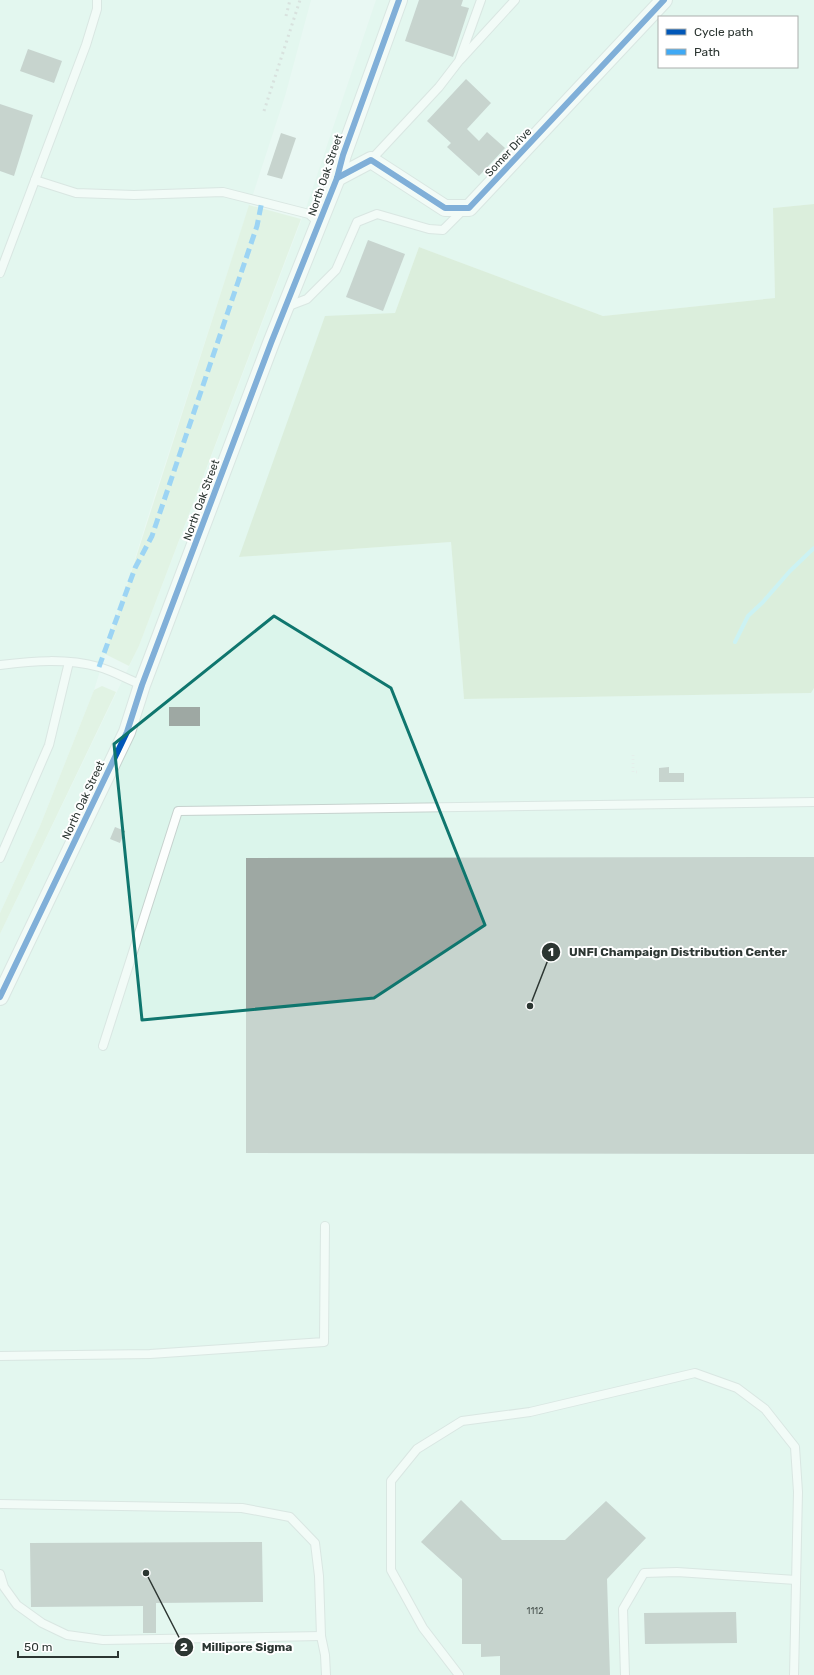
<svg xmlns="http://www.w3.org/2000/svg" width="814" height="1675" viewBox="0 0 814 1675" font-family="Rubik,sans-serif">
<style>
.built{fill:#dbf5eb;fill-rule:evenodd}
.green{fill:#d8eed3}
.forest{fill:#cae3c1}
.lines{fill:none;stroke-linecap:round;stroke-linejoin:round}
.stream{stroke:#a9ebf4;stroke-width:4}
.building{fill:#9ea8a3}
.lane-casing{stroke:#c6d2ce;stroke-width:10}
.street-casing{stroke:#c6d2ce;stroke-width:18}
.path{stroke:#e0e4e2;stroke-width:2.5;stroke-dasharray:1 3;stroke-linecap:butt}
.lane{stroke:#fcfefd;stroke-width:8}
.street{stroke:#fcfefd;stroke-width:16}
.rail{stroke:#c4c8c6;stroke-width:3;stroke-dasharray:2 4;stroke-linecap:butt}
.quiet{stroke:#3fa9f5;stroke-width:5;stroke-dasharray:10 5;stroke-linecap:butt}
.cycleway-casing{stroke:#fff;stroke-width:8}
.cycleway{stroke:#0057b8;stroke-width:6}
.marked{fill:none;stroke:#0f766e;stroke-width:3;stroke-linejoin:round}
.labels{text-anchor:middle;stroke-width:4;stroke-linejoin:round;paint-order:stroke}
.number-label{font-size:9px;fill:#48524e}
.street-label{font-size:11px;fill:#2c3632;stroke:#fff}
.leader{fill:none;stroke:#2c3632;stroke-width:1.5}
.callout-dot{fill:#2c3632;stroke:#fff;stroke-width:1.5}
.mark-label{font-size:12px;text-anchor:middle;font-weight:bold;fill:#fff}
.callout-label{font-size:12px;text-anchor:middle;font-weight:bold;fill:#2c3632;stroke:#fff;stroke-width:4;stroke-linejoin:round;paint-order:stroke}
</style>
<rect width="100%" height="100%" fill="#e9f8f3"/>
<g class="built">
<path d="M0,0H311L285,96L150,510L94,690L40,826L0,913Z"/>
<path d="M376,0H814V204L773,208L775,298L603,316L419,247L395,313L240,557L451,542L464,699L811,693L814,688V1675H0V934L139,646L306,208ZM659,17H797V67H659Z"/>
</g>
<g class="green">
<path d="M249,205L301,219L139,646L129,666L105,654Z"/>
<path d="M102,686L116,692L0,934V913L40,826L94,690Z"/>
</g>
<path class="forest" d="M814,204V688L811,693L464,699L451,542L239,557L325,316L395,313L419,247L603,316L775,298L773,208Z"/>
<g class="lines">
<path class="stream" d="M735,642L748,616L763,602L790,571L814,548"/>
</g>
<g class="building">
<path d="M419,0H463L461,6L469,8L453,57L405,41Z"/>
<path d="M28,49L62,61L54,83L20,71Z"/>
<path d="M466,79L491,103L467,129L479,141L487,132L505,148L479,176L447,147L451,143L427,121Z"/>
<path d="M0,104L33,115L14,176L0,171Z"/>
<path d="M281,133L296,138L282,179L267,175Z"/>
<path d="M368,240L405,254L383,311L346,297Z"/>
<rect x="169" y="707" width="31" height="19"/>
<path d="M669,767V773H684V782H659V768Z"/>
<path d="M115,827L125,831L120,843L110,839Z"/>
<path d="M814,857V1154L246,1153V858Z"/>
<path d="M461,1500L502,1540H565L606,1501L646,1538L607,1579L610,1675H500V1656L481,1657V1644H462V1579L421,1542Z"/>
<path d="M262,1542L263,1602L156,1603V1633H143V1606L31,1607L30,1543Z"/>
<path d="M736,1612L737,1643L645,1644L644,1613Z"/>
</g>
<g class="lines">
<defs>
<g id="lane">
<path d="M461,59L515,0"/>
<path d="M371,160L439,87L459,61L481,0"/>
<path d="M35,180L76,193L134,195L223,192L309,214L319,223"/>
<path d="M0,273L86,45L97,9V0"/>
<path d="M286,307L307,299L336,270L357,222L377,214L429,229L443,230L465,208"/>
<path d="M0,665C33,661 66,658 99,667C113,671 127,679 142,685"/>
<path d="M0,858L49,745L69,662"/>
<path d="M103,1046L178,811L814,802"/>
<path d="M0,1356L150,1354L324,1342L325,1226"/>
<path d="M0,1504L242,1508L290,1517L315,1543L319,1576L321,1636L325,1655L326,1675"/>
<path d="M0,1574L4,1587L17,1605L42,1623L67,1635L103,1640L321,1636"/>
<path d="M459,1675L423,1628L391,1570V1481L417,1449L462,1421L530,1412L695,1373L737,1388L765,1409L795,1447L798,1492L794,1675"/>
<path d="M625,1675L623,1609L644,1573L677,1572L796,1580"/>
</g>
<g id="street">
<path d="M337,178L371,160L445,208H469L664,0"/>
<path d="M0,997L127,732L142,685L271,343L337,178L343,155L399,0"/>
</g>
</defs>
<use href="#lane" class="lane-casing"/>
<use href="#street" class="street-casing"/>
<path class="path" d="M633,755V772H638"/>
<use href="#lane" class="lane"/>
<use href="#street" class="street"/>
<g class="rail">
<path d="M286,16L290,0"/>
<path d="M264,111L300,0"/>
</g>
<path class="quiet" d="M99,667L135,568L152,536L257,226L262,201"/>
<defs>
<g id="cycleway">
<path d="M337,178L371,160L445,208H469L664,0"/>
<path d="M0,997L127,732L142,685L271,343L337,178L343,155L399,0"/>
</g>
</defs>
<use href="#cycleway" class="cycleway-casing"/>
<use href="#cycleway" class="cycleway"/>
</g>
<path d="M0 0H814V1675H0ZM274,616L391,688L485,925L374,998L142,1020L114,744Z" fill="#e9f8f3" fill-opacity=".55" fill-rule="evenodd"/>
<path class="marked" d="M274,616L391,688L485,925L374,998L142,1020L114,744Z"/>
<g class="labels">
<g class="number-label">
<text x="535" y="1614">1112</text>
</g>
<g class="street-label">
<text transform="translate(508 152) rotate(-47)" y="4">Somer Drive</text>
<text transform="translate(325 175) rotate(-71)" y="4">North Oak Street</text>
<text transform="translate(201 500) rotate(-70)" y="4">North Oak Street</text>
<text transform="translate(83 800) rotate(-65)" y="4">North Oak Street</text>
</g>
</g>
<path class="leader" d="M530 1006L551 952M146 1573L184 1647"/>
<g class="callout-dot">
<circle cx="530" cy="1006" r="4"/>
<circle cx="146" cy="1573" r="4"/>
<circle cx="551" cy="952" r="10"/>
<circle cx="184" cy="1647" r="10"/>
</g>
<g class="mark-label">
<text x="551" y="956">1</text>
<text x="184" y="1651">2</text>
</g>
<g class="callout-label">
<text x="678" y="956">UNFI Champaign Distribution Center</text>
<text x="247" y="1651">Millipore Sigma</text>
</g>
<rect x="658" y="16" width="140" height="52" fill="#ffffff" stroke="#abafad"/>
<rect x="666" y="29" width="20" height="6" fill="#0057b8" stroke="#abafad"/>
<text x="694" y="36" font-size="12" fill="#2c3632">Cycle path</text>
<rect x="666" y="49" width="20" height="6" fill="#3fa9f5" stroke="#abafad"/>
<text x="694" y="56" font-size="12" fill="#2c3632">Path</text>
<path d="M18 1651v6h100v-6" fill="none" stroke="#2c3632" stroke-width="2"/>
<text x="24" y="1651" font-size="12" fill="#2c3632" stroke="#ffffff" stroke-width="3" paint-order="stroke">50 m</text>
</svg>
